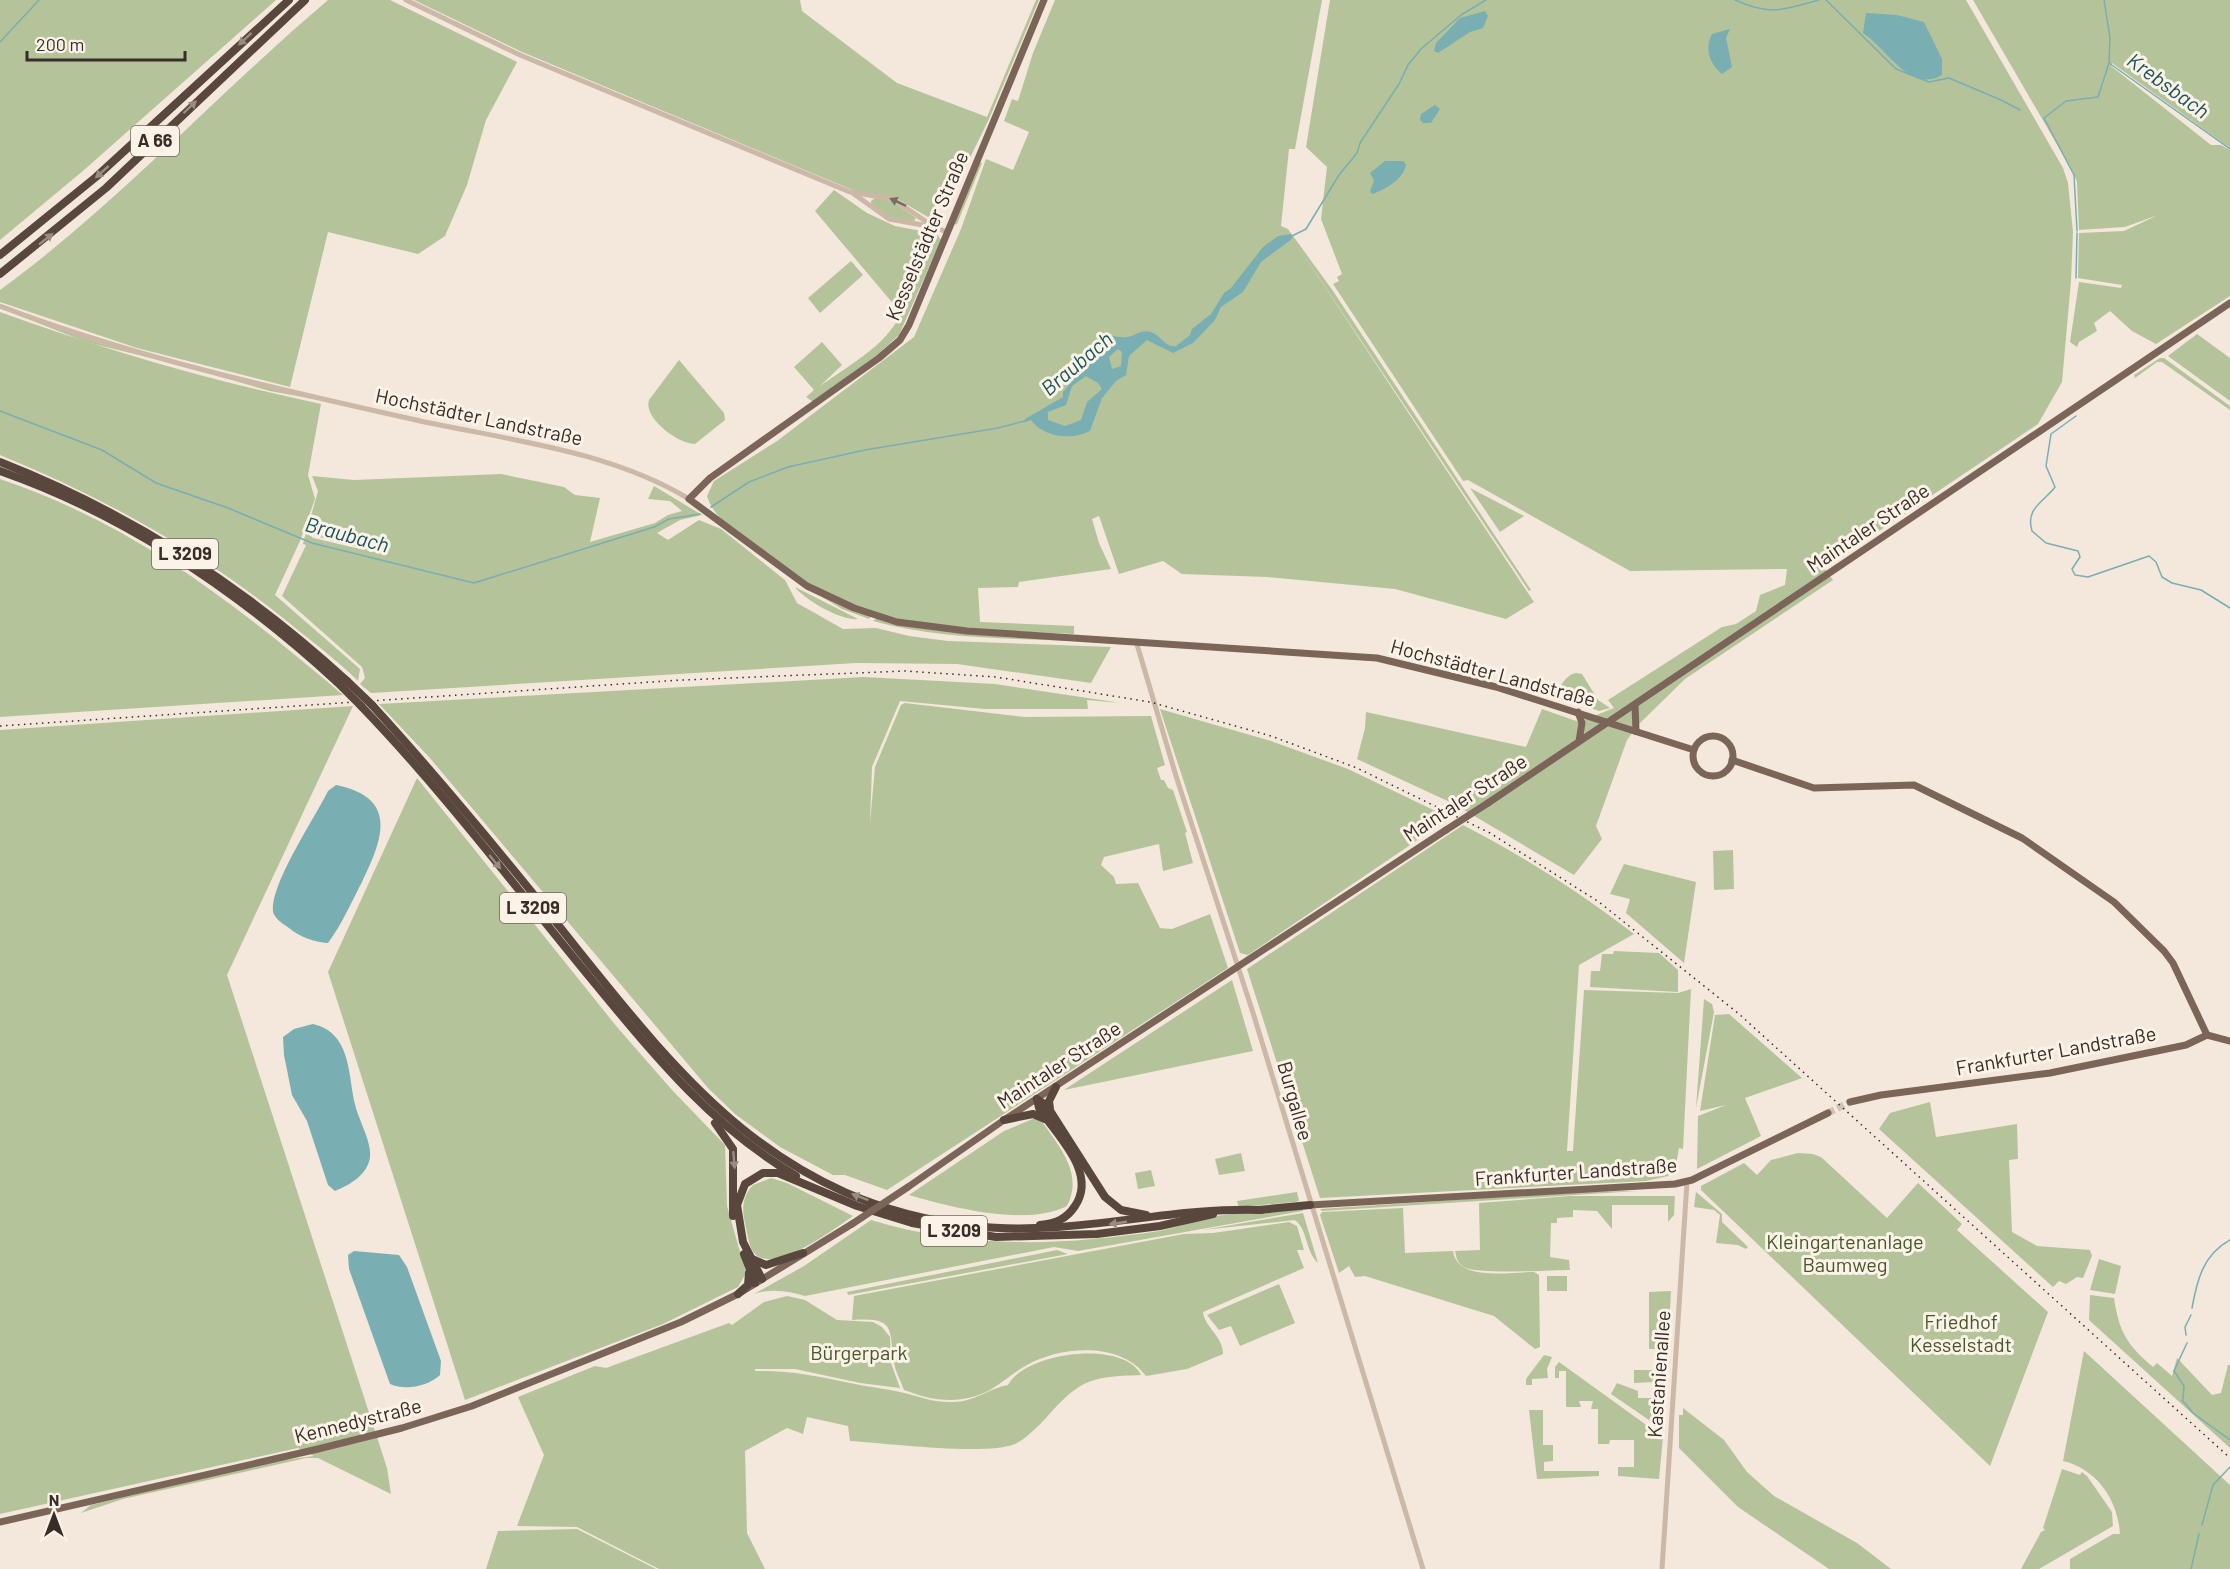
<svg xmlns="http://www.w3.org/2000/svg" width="2230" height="1569" viewBox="0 0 2230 1569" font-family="Barlow,sans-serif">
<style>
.green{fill:#b5c39a}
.water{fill:#79aeb2;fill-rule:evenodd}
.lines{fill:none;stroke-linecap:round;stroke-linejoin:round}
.stream{stroke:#79aeb2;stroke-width:1.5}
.major-tunnel{stroke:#cec3b7;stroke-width:7;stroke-dasharray:7 3.5;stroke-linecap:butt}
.minor{stroke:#ccb8a7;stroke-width:5}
.major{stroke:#7b6458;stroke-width:7}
.highway{stroke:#59473e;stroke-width:8}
.rail{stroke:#382d28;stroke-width:1.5;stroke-dasharray:1.5 4.5;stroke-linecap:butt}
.major-bridge{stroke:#7b6458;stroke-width:7}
.highway-bridge{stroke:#59473e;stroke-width:8}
.oneway{fill:#9a8b82}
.oneway2{fill:#7b6c61}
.labels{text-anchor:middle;stroke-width:6;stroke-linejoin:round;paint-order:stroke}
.shield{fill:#fbf2e8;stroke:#726862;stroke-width:1.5}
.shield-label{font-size:18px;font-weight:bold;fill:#382d28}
.street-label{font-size:20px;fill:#382d28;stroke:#fbf2e8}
.park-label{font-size:20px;fill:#46582a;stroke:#fbf2e8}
.water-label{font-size:21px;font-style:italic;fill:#1b565c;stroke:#fbf2e8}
</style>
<rect width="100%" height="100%" fill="#f3e8db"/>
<g class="green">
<path d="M0,0H276L84,170L0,240Z"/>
<path d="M328,0H390L517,62L486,120L467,185L445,236L418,254L328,232L290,387L137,348L0,302V290C118,204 217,94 328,0Z"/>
<path d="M414,0H800L802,11L897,83L987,117L1036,0H1039L989,119L964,170L937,194L933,220L894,197L855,191L522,52Z"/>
<path d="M1055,0H1322L1295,149H1289L1281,226L1288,229L1333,291L1531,590L1529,591L1297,245L1534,602L1506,619L1395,589L1267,577L1182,574L1163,561L1119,574L1099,516L1092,519L1099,543L1111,569L1019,582L1018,587L978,588L980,622L1074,626V634C1006,631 932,632 866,610C826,597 789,573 756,547C737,533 714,519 707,496L714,481L777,441L914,337L961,229L986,159L1013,170L1029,132L1004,121L1012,99L1018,101L1033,53Z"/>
<path d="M1330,0H1966L2063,168L2068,183L2073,232L2071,281L2062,382L2038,424L1824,568L1833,580L1685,679L1639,724L1627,740L1596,826L1602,839L1574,875L1454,804L1357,759L1365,728L1366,712L1526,747L1542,709L1579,722L1614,708L1608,700L1722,627L1736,624L1756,611L1760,595L1785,585L1787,569L1630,571L1468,480L1463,481L1333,284L1339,281L1337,277L1342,274L1321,219L1327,167L1306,147Z"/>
<path d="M1973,0H2230V148L2112,63L2111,66L2211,145H2221L2230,150V296L2156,344L2132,331L2110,311L2094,323L2097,331L2079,342L2077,347L2070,342L2079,282L2121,288L2122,285L2078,278L2079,233L2124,231L2158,215L2125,227L2079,230L2077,182L2073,172Z"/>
<path d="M979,162L982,163L957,224L954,225Z"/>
<path d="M834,190L867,213L895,226L937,234L941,240L899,335L876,356L813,402L806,397L814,390L794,367L822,342L842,365L819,387C847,366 887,346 901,313L815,211Z"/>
<path d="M875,198L892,201L916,218L914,221L890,218L872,206L871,201Z"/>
<path d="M851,261L863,275L820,313L808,298Z"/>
<path d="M0,308L100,343L179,365L86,342Z"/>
<path d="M0,312C105,350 212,381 321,404L308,475L315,499L300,541L275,595L360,669L358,681C340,663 319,647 299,631C209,556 108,499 0,455Z"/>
<path d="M2197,334L2230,358V401L2168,356Z"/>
<path d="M2160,358H2164L2230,406V410L2162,362H2157L2135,378L2134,375Z"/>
<path d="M679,360L724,413L725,420L695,444C678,444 643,418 649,400Z"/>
<path d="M183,366L319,400L270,391Z"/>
<path d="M501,474L564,487L575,495L600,498L590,542L655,523L668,515L682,511L670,501L648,499L654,486L702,515L680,520L657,533L668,540L699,520L721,529L785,580L797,603L843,629L876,628L909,636L948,641L1111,647L1091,683L957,664L856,663L371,693L360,684L365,678L362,667L282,596L306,545L303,544L306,532L313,538L356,548V546L315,536L307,530L318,491L312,476L354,480Z"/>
<path d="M0,479C134,524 237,605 343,695L0,717Z"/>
<path d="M1470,488L1524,516L1500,532Z"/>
<path d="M792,579L871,616L869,619L842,609Z"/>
<path d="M795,587L858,619C841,621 805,600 795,587Z"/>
<path d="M877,618L911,627L942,631L1073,639V641C1005,638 938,639 873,621Z"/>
<path d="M1576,673L1582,674L1598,700L1610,708L1599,711L1560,696L1558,690C1562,683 1568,674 1576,673Z"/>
<path d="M864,677L995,684L1121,703L1087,700L1088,709H985L900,701L872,767L870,823L875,767L901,705L905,703L1025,717L1151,716L1165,765L1157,768L1161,780H1164L1168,788L1173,790L1187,832L1185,833L1193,863L1163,871L1159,844L1104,857L1101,865L1114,877L1116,884L1138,883L1160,928L1172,929L1210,914L1228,968L887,1190L845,1175H833L780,1147L735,1114L708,1088L429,757L379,704Z"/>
<path d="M353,706L227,975L387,1468L391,1494L318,1458H306L123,1499L81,1513L91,1505L277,1461L314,1456L298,1448L0,1514V730Z"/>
<path d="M1160,709L1271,741L1348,769L1450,818L1248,955L1240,953Z"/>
<path d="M417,778L617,1027L672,1090L725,1145L727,1206L746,1273L738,1287L663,1324L465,1400L328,972Z"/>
<path d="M1463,825C1523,856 1581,893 1634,934L1579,965L1567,1151H1573L1584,990L1678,993L1691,989L1683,1149L1679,1148L1675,1171L1668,1176L1646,1181L1320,1198L1247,969Z"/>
<path d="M1733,850L1734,889L1714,890L1713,851Z"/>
<path d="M1624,864L1696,882L1684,963L1626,913L1630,899L1610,894Z"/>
<path d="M1614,951L1659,953L1678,970V992L1590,987L1591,971H1600L1602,954H1613Z"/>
<path d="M1232,980L1253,1051L1064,1090Z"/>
<path d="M1704,999L1712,1004L1714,1012L1696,1108Z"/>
<path d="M1729,1014L1802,1078L1745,1098L1761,1136L1697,1169L1698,1116L1726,1105L1700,1111L1715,1015Z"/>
<path d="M1930,1102L1936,1137L2017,1124L2018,1159L2009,1160L2012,1232L2037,1246L2090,1250L2092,1256L2083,1278L2077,1277L2066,1284L2059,1281L2053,1287L1879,1129L1890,1113Z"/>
<path d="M1035,1118L1041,1120C1059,1147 1084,1173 1067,1206C1027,1227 950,1207 909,1195L1004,1131Z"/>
<path d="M1241,1153L1245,1171L1219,1175L1215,1159Z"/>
<path d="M1798,1153L1813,1154L1821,1157L1887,1218L1918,1183L1962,1224L1957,1230L2048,1312L1990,1466L1701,1190V1186L1744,1163L1757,1175L1771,1160Z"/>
<path d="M1151,1170L1155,1186L1138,1189L1135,1173Z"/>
<path d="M771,1178L787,1183L853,1216C834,1229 775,1274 755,1254C749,1248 748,1236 746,1228C742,1211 741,1198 753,1185Z"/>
<path d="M1638,1191L1322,1211L1320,1209L1572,1192Z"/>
<path d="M1297,1192L1299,1201L1295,1202L1239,1207L1237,1201Z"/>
<path d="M1696,1192L1722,1214V1222L1748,1247L1746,1249L1738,1245L1716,1243L1720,1215L1714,1210L1694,1207Z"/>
<path d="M1570,1196H1675L1674,1215L1668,1222V1205H1612V1229L1597,1211L1573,1210V1217L1557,1218V1223H1551L1550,1257L1569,1260L1570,1270C1550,1270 1477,1275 1464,1267C1458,1264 1456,1257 1455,1251L1480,1250L1479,1203Z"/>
<path d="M1403,1208L1405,1253L1453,1251C1457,1282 1510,1272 1534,1272L1539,1275L1540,1347L1535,1349L1494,1316L1365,1276L1355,1277L1349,1266L1339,1273L1320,1215L1322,1212Z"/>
<path d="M1302,1209L1303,1211L1078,1251L1054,1247L805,1296C789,1291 771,1288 754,1294L804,1266L871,1220C966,1249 1061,1246 1159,1231C1178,1228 1196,1219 1216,1216C1244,1212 1274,1212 1302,1209Z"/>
<path d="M1303,1213L1318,1263C1305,1251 1308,1230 1295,1220L1202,1230Z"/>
<path d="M1289,1222L1297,1226L1304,1250H1297L1304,1268L1203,1312C1205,1328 1223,1336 1223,1354L1187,1369L1146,1376C1121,1341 1060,1346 1027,1365C1009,1375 996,1390 976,1396C950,1404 928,1399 904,1390C901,1381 896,1373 894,1363C889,1328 896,1317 852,1320L854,1296L1184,1234L1213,1233Z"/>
<path d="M1057,1250L1068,1254L848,1295L847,1292Z"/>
<path d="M2099,1259L2121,1266L2115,1294L2090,1290Z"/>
<rect x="1547" y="1276" width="20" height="15"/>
<path d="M1279,1284L1295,1323L1240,1346L1231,1326L1219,1330L1207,1315Z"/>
<path d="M1671,1291L1668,1349H1649V1292Z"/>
<path d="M2090,1295L2114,1298C2119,1332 2127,1345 2153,1367L2157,1363L2172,1376L2177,1358L2212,1395L2221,1393L2228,1365H2230V1448L2089,1320Z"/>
<path d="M787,1296L805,1300L837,1320L873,1322L882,1327L890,1337L891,1363L900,1388L860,1383L795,1369H755V1371C789,1370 818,1376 850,1383C867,1387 883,1388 900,1392C919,1396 933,1403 953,1402C974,1402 990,1388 1008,1385C1025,1352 1124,1339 1141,1375C1089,1377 1081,1379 1046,1418C1037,1427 1026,1439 1015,1444C986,1456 886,1443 850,1441L848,1426L807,1417L803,1434L787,1428L745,1451L747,1533L765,1569H659L577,1527L517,1526L544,1455L518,1397L595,1366L606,1368L729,1323L732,1325L764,1302Z"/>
<path d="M2084,1351L2230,1485V1569H2070V1559L2113,1534H2120C2118,1500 2097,1469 2063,1461Z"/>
<path d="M1655,1354H1668L1662,1429L1611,1394L1617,1383L1638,1391V1398H1656Z"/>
<path d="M1544,1355L1552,1357L1547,1369L1548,1378L1532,1379V1385H1526V1379Z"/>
<path d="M1559,1362L1663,1437L1659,1479L1618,1476V1467H1634V1440H1610L1609,1444H1598V1409H1591L1593,1401H1579L1581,1407H1566V1371H1559V1378H1555V1367Z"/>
<path d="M1634,1370H1652L1654,1382L1634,1383Z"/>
<path d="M1683,1408L1724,1440L1747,1472L1774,1496L1857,1543L1891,1569H1829L1738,1507L1679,1448V1415H1683Z"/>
<path d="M1529,1410H1543V1445H1553V1461L1544,1462V1471H1599V1476L1537,1479Z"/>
<path d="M2062,1469L2080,1475L2082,1472L2087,1476L2112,1512L2113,1526L2039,1569H2021L2041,1532L2045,1530L2043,1528Z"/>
<path d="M577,1529L656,1569H486L498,1531Z"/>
</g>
<g class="water">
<path d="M1485,11L1488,16L1483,28L1470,32L1438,53L1434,51L1436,43L1460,18Z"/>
<path d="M1866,13L1897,15L1924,22L1942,59V75C1909,94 1886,47 1863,33Z"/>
<path d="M1730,29L1726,38L1732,67L1722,74C1710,64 1704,49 1712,34Z"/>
<path d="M1435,105L1440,109L1431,123H1423L1420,120L1421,114Z"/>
<path d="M1385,161H1403L1406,164C1405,178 1385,190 1372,194L1370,191L1374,181L1370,173Z"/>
<path d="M1291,234L1292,239L1261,262L1243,292L1221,307L1215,320L1193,343L1173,353L1147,340L1129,356L1126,375L1116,381L1102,398L1090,431C1072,440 1044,438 1031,420L1025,422V419L1063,397V392L1086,365L1096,347L1107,337C1115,335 1120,338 1127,337C1136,336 1141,329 1151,332C1161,335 1165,348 1176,346L1190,335L1192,329L1211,314L1224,293L1231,288L1263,247L1278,236ZM1118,349L1122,352L1121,366L1112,369L1109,357ZM1086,376L1098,383L1102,389L1087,402L1081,420L1065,426L1048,420V412L1066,405L1072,386Z"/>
<path d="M336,785C399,798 383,839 362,882C351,903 342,924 328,943C314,942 300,937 289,928C285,925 278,921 275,916C262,896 318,813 328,791Z"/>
<path d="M313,1024C351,1033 348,1073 355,1104C358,1119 372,1142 370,1157C368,1174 350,1185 335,1191L328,1185L307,1121L292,1095L284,1055L283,1037L294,1029Z"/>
<path d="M354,1251L399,1255L407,1267L441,1361L440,1375C428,1386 406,1391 390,1384L349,1269L348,1255Z"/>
</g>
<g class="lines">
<g class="stream">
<path d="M1735,0C1771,16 1783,10 1819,0"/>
<path d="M1826,0L1896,69L1929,82L1949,78L2001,100L2020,110"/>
<path d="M2104,0L2110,38L2109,63L2230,149"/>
<path d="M0,42L39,0"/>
<path d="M2077,231L2074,175L2044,118L2066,101L2098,97L2109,63"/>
<path d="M1290,237L1306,229L1339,175L1357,153L1360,143L1399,84L1408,65L1421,49L1461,15L1486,0"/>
<path d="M2076,278L2077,233"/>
<path d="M0,411L102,450L156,483L228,508L312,543L474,583L654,527L669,519L700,514"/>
<path d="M2076,416L2051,434L2046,466L2055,487C2044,502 2025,508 2032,531L2046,543L2078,551L2080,557L2072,569L2075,575L2088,577L2149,556L2156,562L2162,577L2172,583L2201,590L2230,608"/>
<path d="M711,507L749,482L788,467L865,450L998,428L1025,421"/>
<path d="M2192,1308C2197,1280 2203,1255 2230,1240"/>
<path d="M2186,1335L2185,1327L2191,1315"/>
<path d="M2183,1399L2184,1386L2174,1371L2187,1343"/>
<path d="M2182,1400L2193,1413L2230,1440"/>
<path d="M2202,1525L2213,1485L2230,1467"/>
<path d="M2191,1569L2199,1534"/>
</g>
<path class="major-tunnel" d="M1828,1113L1850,1102"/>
<g class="minor">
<path d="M406,0L520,55L850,192L893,199L934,227"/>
<path d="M854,194L889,219L934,227L947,232"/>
<path d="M0,306C134,357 276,389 416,420C507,440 608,450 689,499"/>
<path d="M1136,641L1176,776L1254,1016L1423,1569"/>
<path d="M1662,1569L1687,1182"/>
</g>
<g class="major">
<path d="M1044,0L909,325L900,340L879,358L710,478L689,499L807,586L854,608L897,622L967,631L1377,658L1496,687L1694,750"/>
<path d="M1635,705L1636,731"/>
<path d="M1578,712L1582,723L1579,741"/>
<circle cx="1713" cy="756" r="20"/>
<path d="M1732,760L1814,788L1914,785L2022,838L2114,902L2164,951L2173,963L2207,1035"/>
<path d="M1488,803L2230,303"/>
<path d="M2207,1035L2230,1041"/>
<path d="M1850,1102L1881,1095L2050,1073L2186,1045L2207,1035"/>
<path d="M908,1187L1004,1120L1446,830"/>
<path d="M1310,1205L1675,1184L1692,1180L1828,1113"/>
<path d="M0,1522L318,1449L402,1428L472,1406L681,1322L738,1294L852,1224"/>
</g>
<g class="highway">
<path d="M0,255L96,177L289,0"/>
<path d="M0,274L106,188L305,0"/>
<path d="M0,462C130,513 244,586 347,681"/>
<path d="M0,471C126,515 239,592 337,682"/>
<path d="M372,705C437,776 499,851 559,926C676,1072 772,1203 973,1226C1071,1237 1164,1207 1261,1210"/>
<path d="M361,706C444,792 516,888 592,980C655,1056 710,1125 796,1176"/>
<path d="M1037,1099L1039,1108C1056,1135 1098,1172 1075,1206C1066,1220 1055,1223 1040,1225"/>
<path d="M1037,1099L1047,1106L1105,1197L1121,1210L1146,1215"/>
<path d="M1050,1109L1049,1101L1056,1087"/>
<path d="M1004,1120L1033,1114L1045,1119"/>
<path d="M715,1123L733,1149V1216"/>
<path d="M1258,1210L1310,1205"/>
<path d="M744,1254L755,1283"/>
<path d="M752,1259L766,1265L803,1253"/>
<path d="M762,1279L743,1242L737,1205L745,1184L763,1173H778L857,1206L912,1223L996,1237L1097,1234L1160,1226L1213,1214"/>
<path d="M738,1294L748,1285L749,1273"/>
</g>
<path class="rail" d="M0,726L681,680L905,671L996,677L1150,702L1271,736L1357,768L1490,833L1599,902L1739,1014L2230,1458"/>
<g class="major-bridge">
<path d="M1446,830L1488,803"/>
<path d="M852,1224L908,1187"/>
</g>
<g class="highway-bridge">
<path d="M347,681L372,705"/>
<path d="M337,682L361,706"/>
</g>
</g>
<defs><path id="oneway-solid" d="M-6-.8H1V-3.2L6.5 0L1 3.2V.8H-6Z" transform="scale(1.5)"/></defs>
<g class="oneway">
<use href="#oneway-solid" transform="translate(245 39) rotate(137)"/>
<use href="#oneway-solid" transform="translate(190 107) rotate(-44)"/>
<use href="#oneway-solid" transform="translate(102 172) rotate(138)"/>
<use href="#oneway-solid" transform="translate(46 239) rotate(-39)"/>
<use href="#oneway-solid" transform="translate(495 862) rotate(51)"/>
<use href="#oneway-solid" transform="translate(734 1160) rotate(85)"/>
<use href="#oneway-solid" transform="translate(860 1197) rotate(-159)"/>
<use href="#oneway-solid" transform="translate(1118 1223) rotate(172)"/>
</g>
<use class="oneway2" href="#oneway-solid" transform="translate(898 202) rotate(-155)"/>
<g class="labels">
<g class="shield">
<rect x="131" y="126" width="48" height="30" rx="4.5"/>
<rect x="152" y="539" width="66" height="30" rx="4.5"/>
<rect x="500" y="893" width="66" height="30" rx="4.5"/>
<rect x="921" y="1216" width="66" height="30" rx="4.5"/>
</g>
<g class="shield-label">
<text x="155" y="147">A 66</text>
<text x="185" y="560">L 3209</text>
<text x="533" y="914">L 3209</text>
<text x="954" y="1237">L 3209</text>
</g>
<g class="street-label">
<text transform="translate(927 236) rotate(-67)" y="7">Kesselstädter Straße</text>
<text transform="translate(479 417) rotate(12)" y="7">Hochstädter Landstraße</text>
<text transform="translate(1868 528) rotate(-34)" y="7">Maintaler Straße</text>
<text transform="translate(1493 673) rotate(15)" y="7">Hochstädter Landstraße</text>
<text transform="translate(1465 798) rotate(-33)" y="7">Maintaler Straße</text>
<text transform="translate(2056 1051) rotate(-10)" y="7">Frankfurter Landstraße</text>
<text transform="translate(1059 1065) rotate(-33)" y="7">Maintaler Straße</text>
<text transform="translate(1295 1101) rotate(74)" y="7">Burgallee</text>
<text transform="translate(1576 1172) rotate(-4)" y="7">Frankfurter Landstraße</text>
<text transform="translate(1659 1374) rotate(-86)" y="7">Kastanienallee</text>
<text transform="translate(358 1421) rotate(-14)" y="7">Kennedystraße</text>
</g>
<g class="park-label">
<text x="1845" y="1249">Kleingartenanlage<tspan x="1845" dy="23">Baumweg</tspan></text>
<text x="1961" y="1329">Friedhof<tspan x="1961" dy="23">Kesselstadt</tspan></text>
<text x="859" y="1360">Bürgerpark</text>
</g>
<g class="water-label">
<text transform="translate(2168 86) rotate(36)" y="7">Krebsbach</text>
<text transform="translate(1077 364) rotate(-40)" y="7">Braubach</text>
<text transform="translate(347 535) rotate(15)" y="7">Braubach</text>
</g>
</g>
<g transform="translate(54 1515)" stroke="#fbf2e8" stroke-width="4.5" paint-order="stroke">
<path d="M0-4.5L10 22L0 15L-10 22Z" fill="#382d28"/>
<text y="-9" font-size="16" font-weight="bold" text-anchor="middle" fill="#382d28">N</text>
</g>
<path d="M27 51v9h158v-9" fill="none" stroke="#382d28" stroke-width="3"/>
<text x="36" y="51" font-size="18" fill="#382d28" stroke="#fbf2e8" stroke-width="4.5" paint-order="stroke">200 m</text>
</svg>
